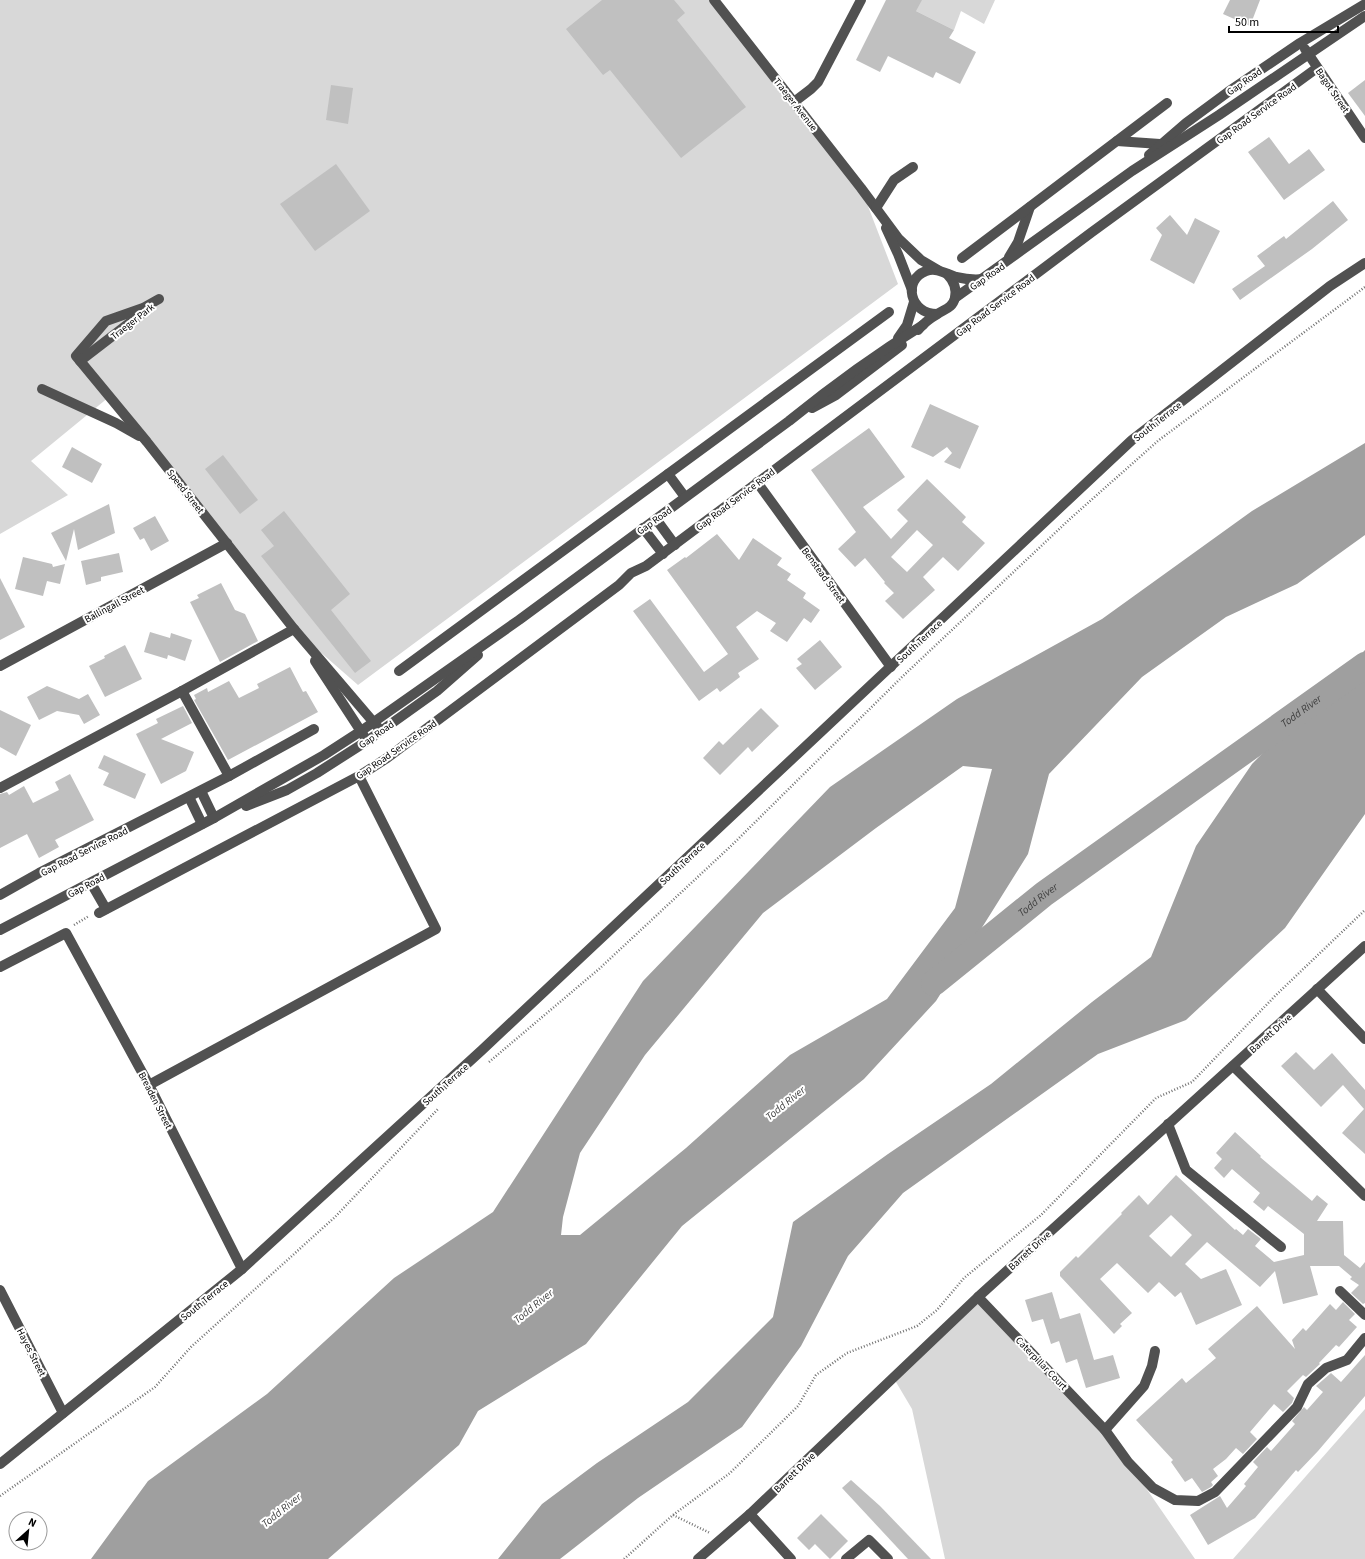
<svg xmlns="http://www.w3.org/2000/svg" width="1365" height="1559" viewBox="0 0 1365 1559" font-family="'Source Sans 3',sans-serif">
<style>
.green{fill:#d8d8d8}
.water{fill:#9f9f9f;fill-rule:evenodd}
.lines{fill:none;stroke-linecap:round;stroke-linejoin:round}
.river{stroke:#9f9f9f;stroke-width:26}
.building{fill:#c0c0c0;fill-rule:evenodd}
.path{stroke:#737373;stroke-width:2.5;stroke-dasharray:1 2;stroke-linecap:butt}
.minor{stroke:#515151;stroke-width:10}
.labels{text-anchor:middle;stroke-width:4;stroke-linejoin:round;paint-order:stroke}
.street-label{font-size:10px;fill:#000;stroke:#fff}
.water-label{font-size:11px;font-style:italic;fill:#404040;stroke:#fff}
</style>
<rect width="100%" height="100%" fill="#fff"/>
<g class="green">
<path d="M0,0H714L861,188L898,284L358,685L294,629L109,397L31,461L68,495L0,534Z"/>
<path d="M901,0H995L984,24L961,11L954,30L900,3Z"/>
<path d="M978,1297L1128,1462L1195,1559H945L912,1409L893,1377Z"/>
<path d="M1365,1409V1559H1233Z"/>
</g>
<g class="water">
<path d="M1365,443V535L1297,584L1226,617L1142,677L1049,774L1028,854L936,1001L864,1079L682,1226L586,1344L478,1411L459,1445L328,1559H91L148,1481L267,1394L394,1278L493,1212L643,981L830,787L957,699L1102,619L1252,511ZM963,766L992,769L955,908L887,999L790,1055L686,1148L580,1235H561L563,1217L580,1153L645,1055L763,913L876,828Z"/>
<path d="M1365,650V814L1285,928L1186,1020L1098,1054L903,1193L848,1256L801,1346L742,1427L638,1498L560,1559H498L542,1504L597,1463L688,1402L773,1317L793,1222L888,1154L991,1084L1092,1002L1151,957L1196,846L1252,764Z"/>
</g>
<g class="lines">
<path class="river" id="s1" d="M934,983L1044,894L1365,665"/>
</g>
<g class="building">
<path d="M602,0H674L685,13L677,20L746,107L681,158L610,70L603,75L566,29Z"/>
<path d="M886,0H922L916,11L954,30L949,38L976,52L960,84L936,72L933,78L888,56L880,72L856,60Z"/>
<path d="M1230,0H1260L1250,26L1223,14Z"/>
<path d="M1365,80V116L1348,93Z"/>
<path d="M331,85L353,88L348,124L326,120Z"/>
<path d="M1269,137L1289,164L1309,149L1325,170L1284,200L1248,152Z"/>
<path d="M336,164L370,211L315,251L280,204Z"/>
<path d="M1333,201L1348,220L1312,249L1240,300L1232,289L1265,266L1257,256L1284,236L1286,239Z"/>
<path d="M1170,215L1187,235L1195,218L1220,231L1194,284L1150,260L1162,235L1156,228Z"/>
<path d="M930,404L979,426L960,469L944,462L952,453L947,447L933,457L911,447Z"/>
<path d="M869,428L905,477L863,507L891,539L908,521L897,510L927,479L966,517L962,522L985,543L958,571L943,557L923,577L935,590L903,619L885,601L894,593L884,583L885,582L865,558L855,567L838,549L856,532L811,470ZM917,530L933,545L907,572L891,557Z"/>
<path d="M72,447L102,464L92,483L62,467Z"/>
<path d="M223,455L258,500L240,514L205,469Z"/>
<path d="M109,504L115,533L78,550L74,529L66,561L51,533Z"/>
<path d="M284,511L350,594L331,610L371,661L355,673L261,556L274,546L261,530Z"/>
<path d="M155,516L169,541L151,551L144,538L140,540L133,528Z"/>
<path d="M717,534L739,560L753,538L782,558L777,565L791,574L787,580L806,593L803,598L820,610L811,623L804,618L787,642L770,631L776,623L757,611L736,627L759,659L738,673L740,677L720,692L717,688L699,701L633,611L650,599L704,672L728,654L667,570L685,557L686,558Z"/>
<path d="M119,553L123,572L101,577V581L86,585L81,561Z"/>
<path d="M23,557L52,564L53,567L65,564L60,584L47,581L43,596L15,589Z"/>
<path d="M0,578L25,627L0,640Z"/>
<path d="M221,583L235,610L245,614L258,641L220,662L190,602L199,598L197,595Z"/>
<path d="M150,632L170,638L171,633L192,640L185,661L168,655L167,659L144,652Z"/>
<path d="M820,640L842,667L815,690L796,668L802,664L797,659Z"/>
<path d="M125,645L142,679L105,697L89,666L105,658L104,656Z"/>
<path d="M290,667L303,692L306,691L318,712L228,760L194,700L196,699L194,695L207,688L208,692L229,681L239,698L259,688L257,684Z"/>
<path d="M47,686L79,699L88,694L100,715L84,724L79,715L57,711L39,720L27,697Z"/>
<path d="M183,706L192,723L161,739L194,752L186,771L161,784L136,734L158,723L156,719Z"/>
<path d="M761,708L779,726L752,752L748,747L720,775L703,758L719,741L723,745Z"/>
<path d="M0,710L31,725L16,756L0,747Z"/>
<path d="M104,755L146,774L135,799L103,785L109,773L98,768Z"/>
<path d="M70,774L94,820L55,840L59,847L39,858L27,834L0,848V794L7,792L9,795L24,786L33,803L59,790L55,782Z"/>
<path d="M1296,1052L1314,1070L1332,1053L1365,1090V1154L1342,1133L1364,1109L1343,1085L1321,1107L1281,1066Z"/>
<path d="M1235,1132L1261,1156L1260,1157L1312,1201L1317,1195L1328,1204L1317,1221H1343L1344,1255L1360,1268L1365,1262V1303L1363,1304L1351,1293L1359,1285L1350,1279L1352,1277L1339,1266H1310L1318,1295L1283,1304L1275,1271L1260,1287L1207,1242L1185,1264L1201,1279L1226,1269L1242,1305L1196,1325L1181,1292L1175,1297L1159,1282L1148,1293L1117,1263L1100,1279L1132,1313L1120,1324L1122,1326L1114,1334L1060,1276V1272L1076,1256L1078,1258L1122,1214L1121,1213L1139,1195L1148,1205L1176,1175L1235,1230L1236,1229L1243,1235L1248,1229L1261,1239L1255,1246L1274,1262L1304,1255V1234L1268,1206L1264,1211L1253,1202L1260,1193L1232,1169L1224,1178L1214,1168L1222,1159L1216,1153ZM1171,1215L1192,1235L1171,1257L1149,1236Z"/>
<path d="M1052,1292L1060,1319L1080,1313L1094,1360L1113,1355L1120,1378L1086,1388L1077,1359L1066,1363L1059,1341L1051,1344L1043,1319L1032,1322L1025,1300Z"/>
<path d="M1343,1302L1355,1314L1349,1320L1357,1327L1339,1347L1336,1345L1319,1363L1320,1364L1306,1377L1303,1375L1287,1391L1294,1398L1292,1403L1283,1412L1274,1404L1250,1432L1257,1439L1243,1454L1236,1448L1226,1459L1213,1469L1218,1476L1211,1482L1213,1485L1211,1487L1202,1492L1192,1478L1185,1482L1171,1462L1173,1460L1136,1420L1182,1378L1186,1383L1216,1358L1208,1349L1257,1306L1295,1349L1292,1340L1303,1328L1306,1331L1330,1304L1336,1310Z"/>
<path d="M1365,1355V1396L1318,1451L1298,1472L1296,1470L1255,1518L1208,1545L1190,1515L1220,1496L1227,1508L1246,1486L1244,1484L1258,1467L1253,1462L1267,1447L1271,1451L1295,1424L1292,1421L1304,1407L1307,1410L1323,1392L1316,1386L1331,1373L1341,1382Z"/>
<path d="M851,1480L880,1506L931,1559H908L842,1488Z"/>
<path d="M821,1514L848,1541L830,1559L815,1544L809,1550L797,1538Z"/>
</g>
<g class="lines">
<g class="path">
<path d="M74,925L89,916"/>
<path d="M489,1062L599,969L732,845L903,676L1072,517L1159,440L1365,287"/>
<path d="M0,1496L155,1387L191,1347L335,1217L438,1109"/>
<path d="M673,1515L710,1533"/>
<path d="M624,1559L673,1515L730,1473L798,1406L816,1375L847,1353L917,1326L937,1310L964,1278L1041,1215L1156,1098L1192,1082L1276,995L1365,910"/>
</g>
<g class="minor">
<path d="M714,0L861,188L898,238L921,260L938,270"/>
<path d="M1305,49L1365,138"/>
<path d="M794,102L811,89L818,82L861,0"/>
<path d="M1117,141L1160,144"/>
<path d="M1149,155L1186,123L1228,92L1300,43L1365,4"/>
<path d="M876,208L894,180L913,167"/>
<path d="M886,228L898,254L912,290"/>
<path d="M1009,257L1018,242L1030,207"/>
<path d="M962,258L1167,103"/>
<path d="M947,274C954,281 957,288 955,298"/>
<path d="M159,299L143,308L106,321L76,356L147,442L294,629L381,731"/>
<path d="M937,314C910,314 902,280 926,271C937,267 946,274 956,277C965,279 974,280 983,279"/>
<path d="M918,330C923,324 929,319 936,315C944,309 952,309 955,298L1132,171L1219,115L1365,16"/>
<path d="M898,338L907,325L914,302"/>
<path d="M80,361L145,311"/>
<path d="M42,389L116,423L139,436"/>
<path d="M812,408L836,395L902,345"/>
<path d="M668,474L685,497"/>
<path d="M757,482L891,667"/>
<path d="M656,519L675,545"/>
<path d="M643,528L663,554"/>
<path d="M315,661L364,736"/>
<path d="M0,666L227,543"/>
<path d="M399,671L889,312"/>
<path d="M182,691L229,776"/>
<path d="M0,788L182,691L294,629"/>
<path d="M201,791L214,818"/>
<path d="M189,797L202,824"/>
<path d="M246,806L287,790L317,773L367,741L437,691L478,655"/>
<path d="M91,883L106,909"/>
<path d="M0,895L39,873L229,776L314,729"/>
<path d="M99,913L359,776L387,758L619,585L631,573L646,566L1092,232L1317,68"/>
<path d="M0,930L214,818L324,755L361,731L519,620L789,421C832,386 876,354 923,325"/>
<path d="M0,967L66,933L149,1085L242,1269"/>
<path d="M1317,989L1365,1039"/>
<path d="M1233,1066L1365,1196"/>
<path d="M149,1085L436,929L359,776"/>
<path d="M1168,1124L1186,1170L1281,1247"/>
<path d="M0,1290L63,1413"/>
<path d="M1340,1291L1365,1315"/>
<path d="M978,1297L1105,1430L1128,1462L1153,1488L1175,1500L1198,1501L1215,1492L1297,1407L1308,1384L1326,1368L1347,1360L1365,1338"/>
<path d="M1105,1430L1144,1386L1152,1366L1155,1351"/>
<path d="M0,1464L242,1269L482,1050L1132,440L1330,286L1365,263"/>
<path d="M750,1514L791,1559"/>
<path d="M698,1559L750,1514L978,1297L1365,946"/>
<path d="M846,1559L869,1540L888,1559"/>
</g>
</g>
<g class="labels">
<g class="street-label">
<text transform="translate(1244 81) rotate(-35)" y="4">Gap Road</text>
<text transform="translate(1333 90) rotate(56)" y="4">Bagot Street</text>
<text transform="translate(796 104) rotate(52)" y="4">Traeger Avenue</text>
<text transform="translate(1256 113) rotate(-36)" y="4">Gap Road Service Road</text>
<text transform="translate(987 276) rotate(-35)" y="4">Gap Road</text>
<text transform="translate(995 305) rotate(-37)" y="4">Gap Road Service Road</text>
<text transform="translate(132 321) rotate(-38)" y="4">Traeger Park</text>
<text transform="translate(1157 421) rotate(-38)" y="4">South Terrace</text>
<text transform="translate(186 491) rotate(52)" y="4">Speed Street</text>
<text transform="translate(735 499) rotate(-37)" y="4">Gap Road Service Road</text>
<text transform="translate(654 520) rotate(-36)" y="4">Gap Road</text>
<text transform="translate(824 575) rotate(54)" y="4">Benstead Street</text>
<text transform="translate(114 604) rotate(-28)" y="4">Ballingall Street</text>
<text transform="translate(919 641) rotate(-43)" y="4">South Terrace</text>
<text transform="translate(376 734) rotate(-35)" y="4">Gap Road</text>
<text transform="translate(396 749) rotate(-35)" y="4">Gap Road Service Road</text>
<text transform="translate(84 851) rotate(-27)" y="4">Gap Road Service Road</text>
<text transform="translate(682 863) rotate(-43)" y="4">South Terrace</text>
<text transform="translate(86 885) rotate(-28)" y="4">Gap Road</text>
<text transform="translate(1270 1033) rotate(-42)" y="4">Barrett Drive</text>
<text transform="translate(445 1084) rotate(-42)" y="4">South Terrace</text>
<text transform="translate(156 1100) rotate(63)" y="4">Breaden Street</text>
<text transform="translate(1029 1250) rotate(-42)" y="4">Barrett Drive</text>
<text transform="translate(204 1300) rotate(-39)" y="4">South Terrace</text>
<text transform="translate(32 1352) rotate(63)" y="4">Hayes Street</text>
<text transform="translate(1042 1363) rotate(46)" y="4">Caterpillar Court</text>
<text transform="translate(794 1472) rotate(-44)" y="4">Barrett Drive</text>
</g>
<g class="water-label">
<text dy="4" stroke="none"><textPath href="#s1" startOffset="457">Todd River</textPath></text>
<text dy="4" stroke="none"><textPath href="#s1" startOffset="133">Todd River</textPath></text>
<text transform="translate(785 1103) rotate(-39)" y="4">Todd River</text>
<text transform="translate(533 1306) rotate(-39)" y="4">Todd River</text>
<text transform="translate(281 1510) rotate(-39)" y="4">Todd River</text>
</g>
</g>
<g transform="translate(28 1531) rotate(27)"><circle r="19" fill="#ffffff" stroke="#999999"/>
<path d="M0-3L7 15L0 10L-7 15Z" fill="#000000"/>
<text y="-6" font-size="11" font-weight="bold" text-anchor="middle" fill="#000000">N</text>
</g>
<path d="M1229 26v6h109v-6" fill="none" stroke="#000000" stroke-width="2"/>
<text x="1235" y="26" font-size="12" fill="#000000" stroke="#ffffff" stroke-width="3" paint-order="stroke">50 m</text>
</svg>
